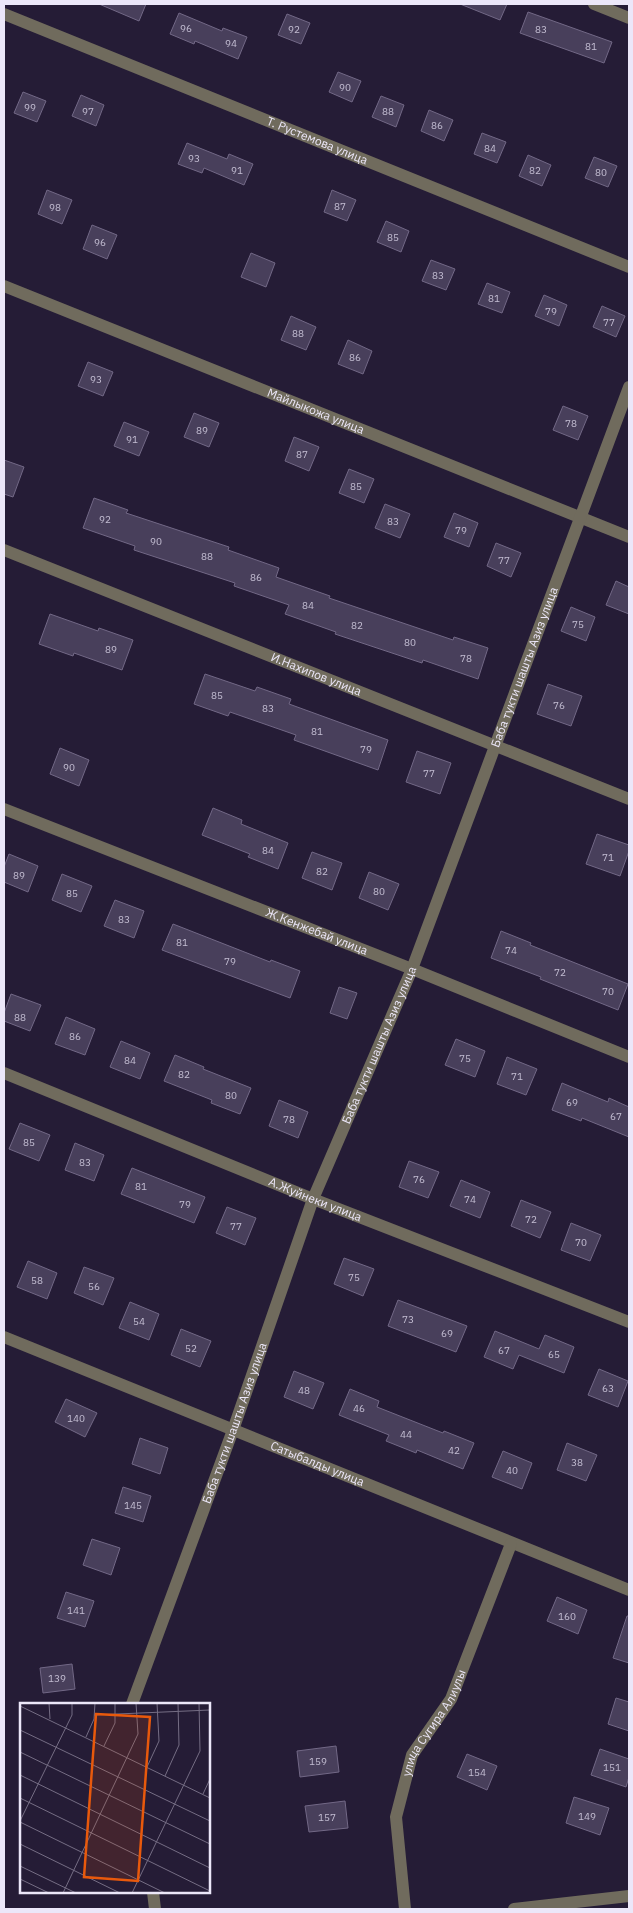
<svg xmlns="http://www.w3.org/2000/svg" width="633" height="1913" viewBox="0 0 633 1913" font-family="'IBM Plex Sans',sans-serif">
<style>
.building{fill:#483f5b;stroke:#726886}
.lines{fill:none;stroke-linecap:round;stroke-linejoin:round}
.minor{stroke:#706b5d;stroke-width:12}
.labels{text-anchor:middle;stroke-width:4;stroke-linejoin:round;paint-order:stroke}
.number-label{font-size:10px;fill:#c3bdd2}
.street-label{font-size:12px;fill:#ece7f9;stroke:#251c36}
.inset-road{fill:none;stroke:#756d84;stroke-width:1}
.view{fill:#e8590c;fill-opacity:0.15;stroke:#e8590c;stroke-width:2.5}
.inset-edge{fill:none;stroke:#ece7f9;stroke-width:2.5}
</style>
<rect width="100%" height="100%" fill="#251c36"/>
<g class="building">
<path d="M99,4H146L139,21Z"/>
<path d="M460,4H507L500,20Z"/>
<path d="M528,12L612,42L604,63L520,33Z"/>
<path d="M179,13L222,31L223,28L247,37L238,59L195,41L194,44L170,34Z"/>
<path d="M287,14L310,23L301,44L278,35Z"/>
<path d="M338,72L361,81L352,102L329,92Z"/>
<path d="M23,92L46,101L37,122L14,113Z"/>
<path d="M81,95L104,105L96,126L72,116Z"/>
<path d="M381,96L404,105L396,127L372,117Z"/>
<path d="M429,110L453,120L444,141L421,131Z"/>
<path d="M482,133L506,142L497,163L474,154Z"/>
<path d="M187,143L227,159L229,154L253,164L244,185L204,168L202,173L178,164Z"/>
<path d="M528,155L551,165L542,186L519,176Z"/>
<path d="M594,157L617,166L608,187L585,178Z"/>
<path d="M47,190L72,200L62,224L38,214Z"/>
<path d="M332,190L356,200L347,221L324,212Z"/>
<path d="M386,221L409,231L401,252L377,242Z"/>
<path d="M92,225L117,235L107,259L83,249Z"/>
<path d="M251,253L275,263L266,287L241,277Z"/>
<path d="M431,260L455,269L446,290L422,281Z"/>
<path d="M487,283L510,292L502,313L478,304Z"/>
<path d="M544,295L567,305L559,326L535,316Z"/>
<path d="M602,306L625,316L616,337L593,327Z"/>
<path d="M291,316L316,327L306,350L281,340Z"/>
<path d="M348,340L372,351L363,374L338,364Z"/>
<path d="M88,362L113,372L103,396L78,386Z"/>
<path d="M563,406L588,416L578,440L553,430Z"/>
<path d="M194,413L219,423L209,447L184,437Z"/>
<path d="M124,422L149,432L139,456L114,446Z"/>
<path d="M294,437L319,447L309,471L285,461Z"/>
<path d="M4,460L24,467L13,497L4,494Z"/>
<path d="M349,469L374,479L364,503L339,493Z"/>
<path d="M94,498L128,510L126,513L229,547L228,550L279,568L276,577L330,596L329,598L453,640L454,637L488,648L478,679L423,660L422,663L335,634L336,632L285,614L289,605L234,586L235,583L134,550L135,546L83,528Z"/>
<path d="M385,504L410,514L400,538L375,528Z"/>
<path d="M454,513L478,523L469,547L444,537Z"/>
<path d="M496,543L521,553L511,577L487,566Z"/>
<path d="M616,581L629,587V614L606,605Z"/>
<path d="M571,607L595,617L586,641L561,631Z"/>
<path d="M50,614L98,631L99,628L133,640L122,670L74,653L73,656L39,644Z"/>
<path d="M205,674L255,691L257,687L291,699L289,704L388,740L378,770L294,740L296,735L230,712L228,716L194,704Z"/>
<path d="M548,684L582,696L571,726L537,714Z"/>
<path d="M60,748L89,760L79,786L50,774Z"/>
<path d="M417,751L451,763L440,794L406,782Z"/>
<path d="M213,808L242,820L241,824L288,843L278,869L248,857L250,854L202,835Z"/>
<path d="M597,834L629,845V851L620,876L586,864Z"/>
<path d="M312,852L342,863L332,890L302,878Z"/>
<path d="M9,854L38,866L28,892L4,882V867Z"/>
<path d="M369,872L399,884L388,910L359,898Z"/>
<path d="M62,874L92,886L81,912L52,900Z"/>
<path d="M115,900L144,911L134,938L104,926Z"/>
<path d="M173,924L270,962L271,960L300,971L290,998L162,950Z"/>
<path d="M501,931L531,943L530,945L628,984L618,1010L540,979L541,977L491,958Z"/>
<path d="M339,987L357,993L347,1019L330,1013Z"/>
<path d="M11,994L41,1005L30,1031L4,1021V1013Z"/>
<path d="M66,1017L95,1029L85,1055L55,1044Z"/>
<path d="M456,1039L485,1051L475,1077L445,1065Z"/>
<path d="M121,1041L150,1053L140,1079L110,1067Z"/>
<path d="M175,1055L204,1067L203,1069L251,1088L240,1114L211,1103L212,1100L164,1081Z"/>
<path d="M507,1057L537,1069L526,1095L497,1084Z"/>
<path d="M562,1083L608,1102L609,1098L629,1107V1137L582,1118L581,1121L552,1110Z"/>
<path d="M279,1100L308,1112L298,1138L269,1126Z"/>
<path d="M20,1123L50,1135L39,1161L9,1149Z"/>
<path d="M75,1143L104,1155L94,1181L65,1170Z"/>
<path d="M409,1161L439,1172L428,1198L399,1187Z"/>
<path d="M132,1168L205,1197L194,1223L121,1194Z"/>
<path d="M461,1180L490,1192L480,1218L450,1206Z"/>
<path d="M521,1200L551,1212L540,1238L511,1226Z"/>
<path d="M227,1207L256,1218L245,1245L216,1233Z"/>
<path d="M571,1223L601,1235L590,1261L561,1250Z"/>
<path d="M344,1258L374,1269L363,1296L334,1284Z"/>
<path d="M28,1261L57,1273L47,1299L17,1287Z"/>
<path d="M84,1267L114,1278L103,1305L74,1293Z"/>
<path d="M398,1300L467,1326L456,1352L388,1326Z"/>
<path d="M130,1302L159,1314L149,1340L119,1328Z"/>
<path d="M181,1329L211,1341L200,1367L171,1355Z"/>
<path d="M495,1331L539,1349L545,1335L574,1347L564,1373L519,1355L513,1369L484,1357Z"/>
<path d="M599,1369L628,1381L618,1407L588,1395Z"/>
<path d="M294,1371L324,1383L313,1409L284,1397Z"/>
<path d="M350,1389L379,1401L377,1407L443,1433L444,1431L474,1443L463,1469L417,1450L416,1453L386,1441L389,1435L339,1415Z"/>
<path d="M66,1399L97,1413L85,1437L55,1422Z"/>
<path d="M140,1438L168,1448L160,1474L132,1464Z"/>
<path d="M567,1443L597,1455L586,1481L557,1470Z"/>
<path d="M503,1451L532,1463L522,1489L492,1477Z"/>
<path d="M123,1487L151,1496L143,1522L115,1513Z"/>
<path d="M92,1539L120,1548L111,1575L83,1565Z"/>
<path d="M66,1592L94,1601L85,1627L57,1618Z"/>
<path d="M557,1597L587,1610L578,1634L547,1621Z"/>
<path d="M627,1616H629V1663L613,1658Z"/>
<path d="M72,1664L75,1689L43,1693L40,1668Z"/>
<path d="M616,1698L629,1702V1731L608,1724Z"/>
<path d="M336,1746L339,1772L300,1777L297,1751Z"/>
<path d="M600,1749L629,1759V1777L626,1787L591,1775Z"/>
<path d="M467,1754L497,1766L487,1790L457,1777Z"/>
<path d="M574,1797L609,1808L600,1835L566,1823Z"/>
<path d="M345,1801L348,1828L309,1832L305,1806Z"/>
</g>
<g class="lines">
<g class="minor">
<path d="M594,4L629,18"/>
<path id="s1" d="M4,14L629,267"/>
<path id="s2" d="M4,286L629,537"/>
<path id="s3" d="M4,550L629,799"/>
<path id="s4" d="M4,809L412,969L629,1057"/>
<path id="s5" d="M4,1073L313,1199L629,1322"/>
<path id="s6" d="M4,1337L629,1590"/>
<path id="s7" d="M132,1704L233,1430L313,1199L412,969L629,387"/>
<path d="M153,1892L155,1909"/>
<path id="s8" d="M405,1909L396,1817L412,1755L451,1699L511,1544"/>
<path d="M514,1909L629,1896"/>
</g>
</g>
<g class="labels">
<g class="number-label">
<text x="186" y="32">96</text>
<text x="294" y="33">92</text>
<text x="541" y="33">83</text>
<text x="231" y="47">94</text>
<text x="591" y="50">81</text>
<text x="345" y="91">90</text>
<text x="30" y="111">99</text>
<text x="88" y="115">97</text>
<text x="388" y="115">88</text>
<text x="437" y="129">86</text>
<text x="490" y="152">84</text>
<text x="194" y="162">93</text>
<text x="237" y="174">91</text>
<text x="535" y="174">82</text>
<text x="601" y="176">80</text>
<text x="340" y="210">87</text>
<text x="55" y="211">98</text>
<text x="393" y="241">85</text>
<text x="100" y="246">96</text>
<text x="438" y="279">83</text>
<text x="494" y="302">81</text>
<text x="551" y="315">79</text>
<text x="609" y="326">77</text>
<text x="298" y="337">88</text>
<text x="355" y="361">86</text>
<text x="96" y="383">93</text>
<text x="571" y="427">78</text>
<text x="202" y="434">89</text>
<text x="132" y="443">91</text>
<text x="302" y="458">87</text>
<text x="356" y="490">85</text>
<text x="105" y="523">92</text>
<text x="393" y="525">83</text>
<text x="461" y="534">79</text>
<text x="156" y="545">90</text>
<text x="207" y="560">88</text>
<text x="504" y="564">77</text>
<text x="256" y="581">86</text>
<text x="308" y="609">84</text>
<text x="578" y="628">75</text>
<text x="357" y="629">82</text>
<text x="410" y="646">80</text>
<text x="111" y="653">89</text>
<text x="466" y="662">78</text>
<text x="217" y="699">85</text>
<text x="559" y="709">76</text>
<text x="268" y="712">83</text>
<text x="317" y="735">81</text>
<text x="366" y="753">79</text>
<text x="69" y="771">90</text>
<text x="429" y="777">77</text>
<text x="268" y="854">84</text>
<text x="608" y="861">71</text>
<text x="322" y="875">82</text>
<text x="19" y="879">89</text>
<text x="379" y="895">80</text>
<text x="72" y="897">85</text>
<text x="124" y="923">83</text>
<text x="182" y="946">81</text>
<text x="511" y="954">74</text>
<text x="230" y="965">79</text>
<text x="560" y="976">72</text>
<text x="608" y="995">70</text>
<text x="20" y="1021">88</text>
<text x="75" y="1040">86</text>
<text x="465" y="1062">75</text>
<text x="130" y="1064">84</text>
<text x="184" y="1078">82</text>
<text x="517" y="1080">71</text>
<text x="231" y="1099">80</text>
<text x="572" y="1106">69</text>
<text x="616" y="1120">67</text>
<text x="289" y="1123">78</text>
<text x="29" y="1146">85</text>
<text x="85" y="1166">83</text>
<text x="419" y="1183">76</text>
<text x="141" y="1190">81</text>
<text x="470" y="1203">74</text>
<text x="185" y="1208">79</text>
<text x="531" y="1223">72</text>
<text x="236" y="1230">77</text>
<text x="581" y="1246">70</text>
<text x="354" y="1281">75</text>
<text x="37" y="1284">58</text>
<text x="94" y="1290">56</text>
<text x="408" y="1323">73</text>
<text x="139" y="1325">54</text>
<text x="447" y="1337">69</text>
<text x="191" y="1352">52</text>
<text x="504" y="1354">67</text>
<text x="554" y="1358">65</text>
<text x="608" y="1392">63</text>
<text x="304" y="1394">48</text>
<text x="359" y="1412">46</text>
<text x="76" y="1422">140</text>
<text x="406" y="1438">44</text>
<text x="454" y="1454">42</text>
<text x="577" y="1466">38</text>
<text x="512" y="1474">40</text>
<text x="133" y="1509">145</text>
<text x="76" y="1614">141</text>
<text x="567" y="1620">160</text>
<text x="57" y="1682">139</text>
<text x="318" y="1765">159</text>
<text x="612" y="1771">151</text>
<text x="477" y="1776">154</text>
<text x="587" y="1820">149</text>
<text x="327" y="1821">157</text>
</g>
<g class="street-label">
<text dy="4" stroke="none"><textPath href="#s1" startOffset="338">Т. Рустемова улица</textPath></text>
<text dy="4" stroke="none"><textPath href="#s2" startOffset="336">Майлыкожа улица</textPath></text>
<text dy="4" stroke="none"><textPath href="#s7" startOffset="1109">Баба тукти шашты Азиз улица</textPath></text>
<text dy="4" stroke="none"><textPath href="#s3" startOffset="336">И.Нахипов улица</textPath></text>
<text dy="4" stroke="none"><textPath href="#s4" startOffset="336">Ж.Кенжебай улица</textPath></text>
<text dy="4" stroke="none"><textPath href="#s7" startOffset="704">Баба тукти шашты Азиз улица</textPath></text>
<text dy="4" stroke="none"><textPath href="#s5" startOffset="336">А.Жуйнеки улица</textPath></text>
<text dy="4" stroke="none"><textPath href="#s7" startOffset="299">Баба тукти шашты Азиз улица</textPath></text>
<text dy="4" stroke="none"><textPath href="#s6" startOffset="338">Сатыбалды улица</textPath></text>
<text dy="4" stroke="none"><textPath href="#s8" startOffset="195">улица Сугира Алиулы</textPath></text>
</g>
</g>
<g transform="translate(20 1703)">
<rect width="190" height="190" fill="#251c36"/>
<path class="inset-road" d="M29,0L30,16M0,3L190,95M74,12L190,7M0,27L190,118M66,34L74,16L75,0M84,43L95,20V0M0,49L190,141M127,64L139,38L137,0M0,72L190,165M145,73L159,42L158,0M183,91L190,76M0,95L190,188M0,118L52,12V0M0,119L145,190M0,141L100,190M0,163L56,190M0,176L29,190M43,190L118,31L116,0M112,190L180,48L179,0"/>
<path class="view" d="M76,11L130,14L118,178L64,174Z"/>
<rect width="190" height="190" class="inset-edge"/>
</g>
<rect width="633" height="1913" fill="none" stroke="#ece7f9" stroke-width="10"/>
</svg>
